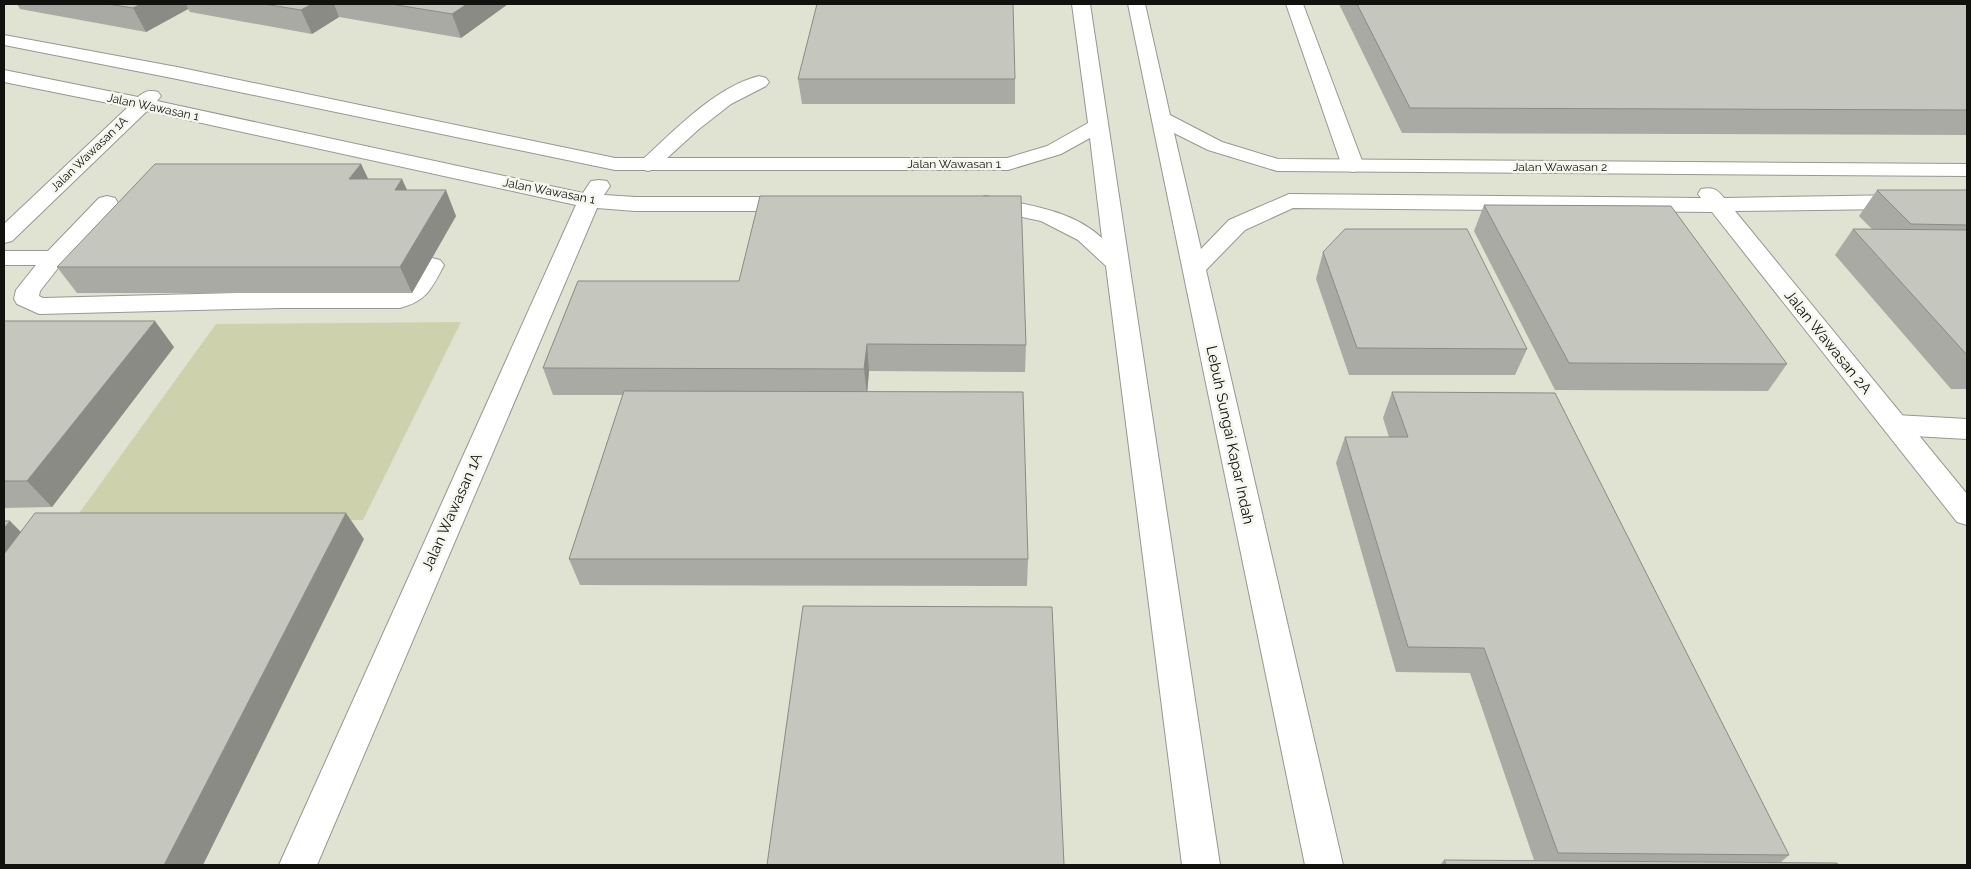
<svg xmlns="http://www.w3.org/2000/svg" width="1971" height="869" viewBox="0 0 1971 869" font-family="Raleway,sans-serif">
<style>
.built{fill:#e0e2d2}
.green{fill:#ced2ac}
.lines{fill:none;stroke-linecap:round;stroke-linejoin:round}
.service-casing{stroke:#979891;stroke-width:2}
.minor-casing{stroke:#979891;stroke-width:2}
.service{fill:#fff;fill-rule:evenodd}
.minor{fill:#fff;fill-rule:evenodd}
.wall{fill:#a9aaa3}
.shaded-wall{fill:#8a8b85}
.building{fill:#c5c6be;stroke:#8a8b85}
.labels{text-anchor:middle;stroke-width:5;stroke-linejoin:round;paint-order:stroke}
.far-street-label{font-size:12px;fill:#11110e;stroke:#f5f6ee}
.street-label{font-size:15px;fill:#11110e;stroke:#f5f6ee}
</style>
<rect width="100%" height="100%" fill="#e8e9e1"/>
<rect class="built" x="4" y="4" width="1963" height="861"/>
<path class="green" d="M461,322L363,520L72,523L216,324Z"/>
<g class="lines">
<defs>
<g id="service">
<path d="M1286,4H1303L1364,166L1360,170L1353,172L1346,170L1342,166Z"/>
<path d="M759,76L766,78L769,82L766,86L731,104L699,129L655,169L648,171L641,169L637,165L641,161C674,131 715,87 759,76Z"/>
<path d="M107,196L115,198L118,203L62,263L40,291L39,296L43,298L280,292H398L411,282L424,260L432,258L440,260L444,265C432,288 427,301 400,308H280L39,314L17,304L14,299L16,290L36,265H4V251H48L99,198Z"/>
<path d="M1896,415L1967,419V439L1896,435L1886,432L1882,425L1886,418Z"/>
</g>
<g id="minor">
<path d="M1072,4H1090L1220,865H1182L1106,266L1078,240L1041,221L978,208L975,203L978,198L986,196C1026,205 1071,209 1102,238L1090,138L1061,154L1008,170H615L177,79L4,45V35L177,67L615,158H1007L1047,146L1088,123Z"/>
<path d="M1128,4H1145L1170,115L1222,142L1278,159L1967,164V176L1277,171L1208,150L1174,133L1201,249L1229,220L1289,194L1701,198L1698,194L1701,189C1713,187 1717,189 1724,198L1967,194V208L1735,211L1967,494V525L1957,522L1712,212L1293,208L1245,230L1206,270L1343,865H1305Z"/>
<path d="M4,70L138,97C145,91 149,90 158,92L161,96L157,101L583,193L591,181L599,180L607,181L610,186L604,195L635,197H796L804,199L807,204L804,209L796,211H635L597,208L317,865H279L576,205L147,111L12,241L4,243V224L128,107L4,82Z"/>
</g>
</defs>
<use href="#service" class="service-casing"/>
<use href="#minor" class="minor-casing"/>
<use href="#service" class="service"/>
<use href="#minor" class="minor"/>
</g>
<g class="wall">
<path d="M17,4H508L461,38L339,17L312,34L190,12L188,9L146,32L20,9Z"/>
<path d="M1339,4H1967V135L1402,133Z"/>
<path d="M798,79H1015V104H802Z"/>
<path d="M361,164L368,179L407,190L456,216L412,293H77L57,267Z"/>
<path d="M1877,190H1967V389H1951L1835,255L1853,229H1872L1859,216Z"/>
<path d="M1484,205L1787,364L1768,391L1555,390L1474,231Z"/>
<path d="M1323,252L1527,349L1515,375H1349L1316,279Z"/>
<path d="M578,281L1026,345L1025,372L869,371L867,392L1028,559L1027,586L580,585L569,559L623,395H553L543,368Z"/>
<path d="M4,321L174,347L52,507L4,508Z"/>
<path d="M1392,392L1789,855L1780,863L1838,865H1440L1444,860H1534L1470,673L1396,672L1336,463L1345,437H1389L1383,418Z"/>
</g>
<g class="shaded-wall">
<path d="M141,4H186L188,9L146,32L133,8Z"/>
<path d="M312,4H334L339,17L312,34L301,10Z"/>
<path d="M467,4H508L461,38L452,14Z"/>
<path d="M361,164L373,189L349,179Z"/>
<path d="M402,179L414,205L395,190Z"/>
<path d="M446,190L456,216L412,293L400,267Z"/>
<path d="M155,321L174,347L52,507L27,481Z"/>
<path d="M867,344L869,371L867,395L864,369Z"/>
<path d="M346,513L364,539L203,865H164Z"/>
<path d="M10,521L36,547L4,590V528Z"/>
</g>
<g class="building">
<path d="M108,4H141L133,8Z"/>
<path d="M264,4H312L301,10Z"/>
<path d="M391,4H467L452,14Z"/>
<path d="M817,4H1013L1015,79H798Z"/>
<path d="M1357,4H1967V110L1410,108Z"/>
<path d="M155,164H361L349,179H402L395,190H446L400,267H57Z"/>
<path d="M1877,190H1967V225L1911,224Z"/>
<path d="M760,196H1021L1026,345L867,344L864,369L543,368L578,281H739Z"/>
<path d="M1484,205L1671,206L1787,364L1569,363Z"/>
<path d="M1345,229H1467L1527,349L1357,348L1323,252Z"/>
<path d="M1853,229L1967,230V355Z"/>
<path d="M4,321H155L27,481H4Z"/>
<path d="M624,391L1023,392L1028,559H569Z"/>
<path d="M1392,392L1555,393L1789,855L1558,853L1484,648L1408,647L1345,437H1408Z"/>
<path d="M35,513H346L164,865H4V554Z"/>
<path d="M4,521H10L4,528Z"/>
<path d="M803,606L1052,607L1064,865H767Z"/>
<path d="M1444,860L1837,863L1838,865H1446Z"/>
</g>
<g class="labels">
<g class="far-street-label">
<text transform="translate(153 107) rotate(12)" y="4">Jalan Wawasan 1</text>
<text transform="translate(89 154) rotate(-44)" y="4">Jalan Wawasan 1A</text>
<text x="954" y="168">Jalan Wawasan 1</text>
<text x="1560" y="171">Jalan Wawasan 2</text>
<text transform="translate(549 191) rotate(11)" y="4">Jalan Wawasan 1</text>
</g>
<g class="street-label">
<text transform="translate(1828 342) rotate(51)" y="5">Jalan Wawasan 2A</text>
<text transform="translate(1230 435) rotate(78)" y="5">Lebuh Sungai Kapar Indah</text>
<text transform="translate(452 512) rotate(-66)" y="5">Jalan Wawasan 1A</text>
</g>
</g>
<rect width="1971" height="869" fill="none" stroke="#11110e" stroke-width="10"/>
</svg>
